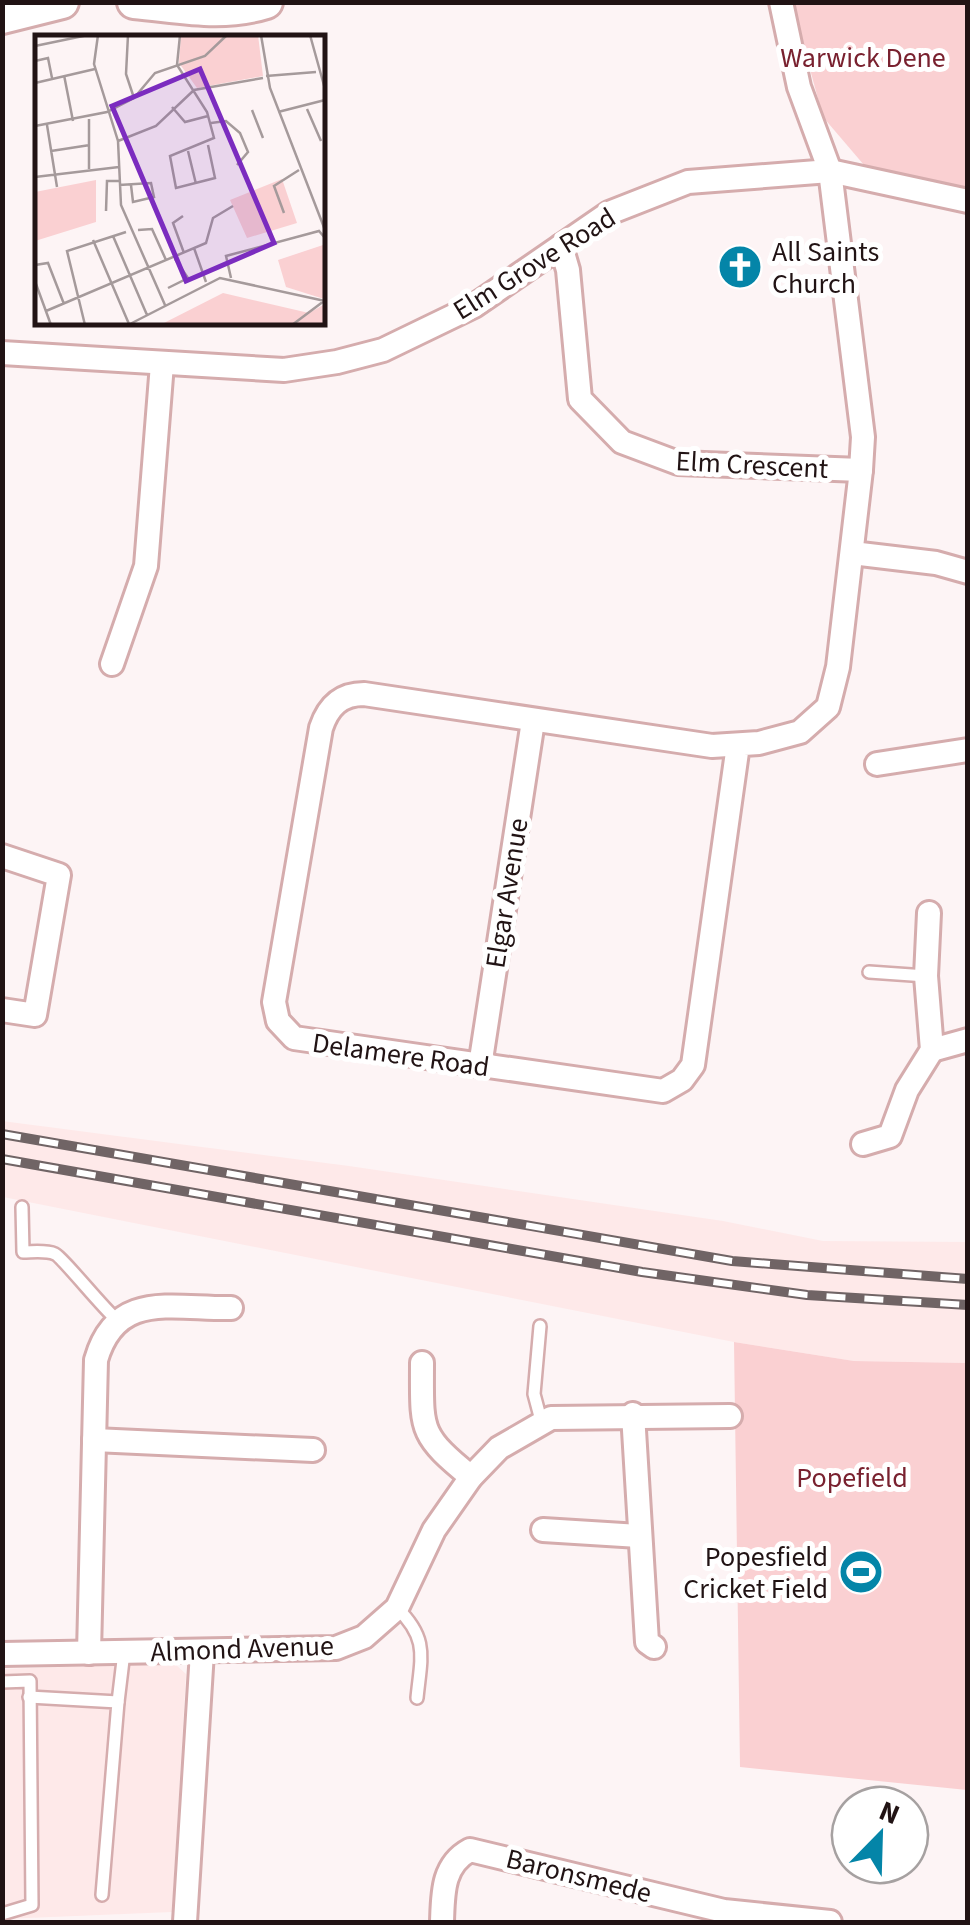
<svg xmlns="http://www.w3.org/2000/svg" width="970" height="1925" viewBox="0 0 970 1925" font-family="'Source Sans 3',sans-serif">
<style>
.built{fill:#fee9e9}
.green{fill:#fad0d2}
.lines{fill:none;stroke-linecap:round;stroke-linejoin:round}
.lane-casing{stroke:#d5acad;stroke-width:16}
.street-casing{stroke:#d5acad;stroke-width:28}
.secondary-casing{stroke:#d5acad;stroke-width:38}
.lane{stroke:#fff;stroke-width:11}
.street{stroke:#fff;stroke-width:22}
.secondary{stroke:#fff;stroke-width:32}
.rail-casing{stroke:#706465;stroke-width:10}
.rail{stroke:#fff;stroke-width:6;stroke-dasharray:19;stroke-linecap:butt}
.labels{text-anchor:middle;stroke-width:10;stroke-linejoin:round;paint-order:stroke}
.park-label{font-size:28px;fill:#79212f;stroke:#fff}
.poi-label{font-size:28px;fill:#211314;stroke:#fff;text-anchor:start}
.street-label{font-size:28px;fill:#211314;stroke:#fff}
.inset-road{fill:none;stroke:#a59a9b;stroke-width:2.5}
.view{fill:#7b2cbf;fill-opacity:0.15;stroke:#7b2cbf;stroke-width:5}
.inset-edge{fill:none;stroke:#211314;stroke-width:5}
</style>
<rect width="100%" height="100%" fill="#fdf4f5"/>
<g class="built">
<path d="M2,1121L349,1166L723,1221L823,1241L967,1242V1363L854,1361L734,1342L3,1197Z"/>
<path d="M125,1665H176L186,1674L172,1912L3,1919L2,1669Z"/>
</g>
<g class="green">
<path d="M792,3H967V187L864,165L823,117Z"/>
<path d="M734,1342L854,1361L967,1363V1790L740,1767Z"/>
</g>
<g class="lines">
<defs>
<g id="lane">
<path d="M869,972L926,976"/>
<path d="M22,1207L23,1252C33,1252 46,1250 55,1254C62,1257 102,1307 116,1319"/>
<path d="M540,1326L534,1394L542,1424"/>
<path d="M397,1608C429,1639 421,1657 417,1698"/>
<path d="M2,1682L30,1681L32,1905L2,1914"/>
<path d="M29,1697L118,1702L102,1895"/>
<path d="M118,1702L124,1652"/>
</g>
<g id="street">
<path d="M561,246L568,270L580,399L622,442L678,463L861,470"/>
<path d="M2,353L284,370L337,362L383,350L474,306L609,213L688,182L830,171L968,201"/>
<path d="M852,553L936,563L968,572"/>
<path d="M112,664L146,566L162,364"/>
<path d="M738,745L693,1065L682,1080L663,1091L294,1038L278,1021L274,1002L321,728C328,707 340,694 364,694L712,746L759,743L800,732L828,707L838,667L861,470L863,437L830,171L799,87L781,2"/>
<path d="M877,764L968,750"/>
<path d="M2,856L59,875L35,1015L2,1010"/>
<path d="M932,1050L968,1040"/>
<path d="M480,1066L533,721"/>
<path d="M863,1144L890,1136L907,1090L932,1050L926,976L929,913"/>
<path d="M422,1363C422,1430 418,1434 471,1477"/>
<path d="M633,1414L647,1642L654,1647"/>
<path d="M94,1440L313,1450"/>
<path d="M543,1530L639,1536"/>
<path d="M89,1653L96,1360C116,1290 172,1309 231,1308"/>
<path d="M2,1654L336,1648L364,1637L397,1608L434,1530L471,1477L499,1448L551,1418L730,1416"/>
<path d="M185,1922L202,1652"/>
<path d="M442,1922C443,1894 442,1865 470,1850L724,1911L830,1922"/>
</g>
<g id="secondary">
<path d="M134,2C180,6 221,16 266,2"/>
<path d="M2,17L62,2"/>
</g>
</defs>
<use href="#lane" class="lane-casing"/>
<use href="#street" class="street-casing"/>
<use href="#secondary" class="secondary-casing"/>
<use href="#lane" class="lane"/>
<use href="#street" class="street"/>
<use href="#secondary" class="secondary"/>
<defs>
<g id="rail">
<path d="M2,1134L732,1261L968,1279"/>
<path d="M2,1159L642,1272L807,1295L968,1305"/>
</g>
</defs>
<use href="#rail" class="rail-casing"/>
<use href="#rail" class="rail"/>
</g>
<defs>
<symbol id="church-disc" viewBox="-11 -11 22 22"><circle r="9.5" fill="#0485a8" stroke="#fff"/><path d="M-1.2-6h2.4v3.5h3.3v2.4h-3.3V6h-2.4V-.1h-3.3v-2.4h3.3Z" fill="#fff"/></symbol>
<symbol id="stadium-disc" viewBox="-11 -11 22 22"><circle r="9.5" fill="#0485a8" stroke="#fff"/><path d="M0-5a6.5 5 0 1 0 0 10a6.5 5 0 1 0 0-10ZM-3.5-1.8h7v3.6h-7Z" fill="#fff"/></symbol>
</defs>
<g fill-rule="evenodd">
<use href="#church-disc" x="715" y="242" width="50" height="50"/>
<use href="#stadium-disc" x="836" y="1547" width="50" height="50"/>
</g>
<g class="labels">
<g class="park-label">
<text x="863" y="67">Warwick Dene</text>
<text x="852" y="1487">Popefield</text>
</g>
<g class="poi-label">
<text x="772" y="261">All Saints<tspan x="772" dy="32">Church</tspan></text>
<text x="828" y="1566" text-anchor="end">Popesfield<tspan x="828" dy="32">Cricket Field</tspan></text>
</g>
<g class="street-label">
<text transform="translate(534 263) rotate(-32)" y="10">Elm Grove Road</text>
<text transform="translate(752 464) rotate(3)" y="10">Elm Crescent</text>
<text transform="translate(506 893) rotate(-81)" y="10">Elgar Avenue</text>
<text transform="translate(401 1054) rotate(8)" y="10">Delamere Road</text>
<text transform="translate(242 1648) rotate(-2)" y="10">Almond Avenue</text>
<text transform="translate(579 1875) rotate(14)" y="10">Baronsmede</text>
</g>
</g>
<g transform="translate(35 35)">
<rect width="290" height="290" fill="#fdf4f5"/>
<path d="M146,0H223L228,41L162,53L144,28ZM247,144L262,188L212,203L195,165ZM61,145V187L0,206V157ZM288,210L289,264L251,252L243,225ZM188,258L274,278L290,269V290H125Z" fill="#fad0d2"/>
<path class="inset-road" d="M63,0L59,29L83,106L86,170L130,270M93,0L91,39L99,63M145,0L142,30L172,77L179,103L135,121L141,153L180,143L173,110M226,0L235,53L290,195M275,0L290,54M0,11L53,0M0,26L13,23L17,43M29,40L38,86M231,41L281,37M0,48L60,34M137,72L150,87L173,81M272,74L286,106M217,75L228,103M243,77L290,65M176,88L191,86L205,98L213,117L202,130M12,90L22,152M0,91L72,77L99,63L120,38L170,21L192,0M83,106L121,91L159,55L228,43M16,116L55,110M153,116L161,149M54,134V84M0,142L84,132M84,150L116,148L119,162L98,167L96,150M71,176L72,146H84M249,178L239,151L264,135M148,181L138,188L149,218M103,195L117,194L131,225M78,201L112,280M58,205L94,289M159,213L171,247M0,230L13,228L29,269M196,243L191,221L284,196L290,203M1,249L16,290M133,253L153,243L140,224M11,276L171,208L178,183L198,171M50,290L32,216L91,197M93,290L185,243L290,266M257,290L289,266"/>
<path class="view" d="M165,34L239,208L151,246L77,71Z"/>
<rect width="290" height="290" class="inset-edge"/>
</g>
<rect width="970" height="1925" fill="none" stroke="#211314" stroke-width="10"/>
<g transform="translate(880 1835) rotate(23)"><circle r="48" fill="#ffffff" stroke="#a6a1a1" stroke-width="2.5"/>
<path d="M0-8L18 38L0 25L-18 38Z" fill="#0485a8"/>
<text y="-15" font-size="28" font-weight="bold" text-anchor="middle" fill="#211314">N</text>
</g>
</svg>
